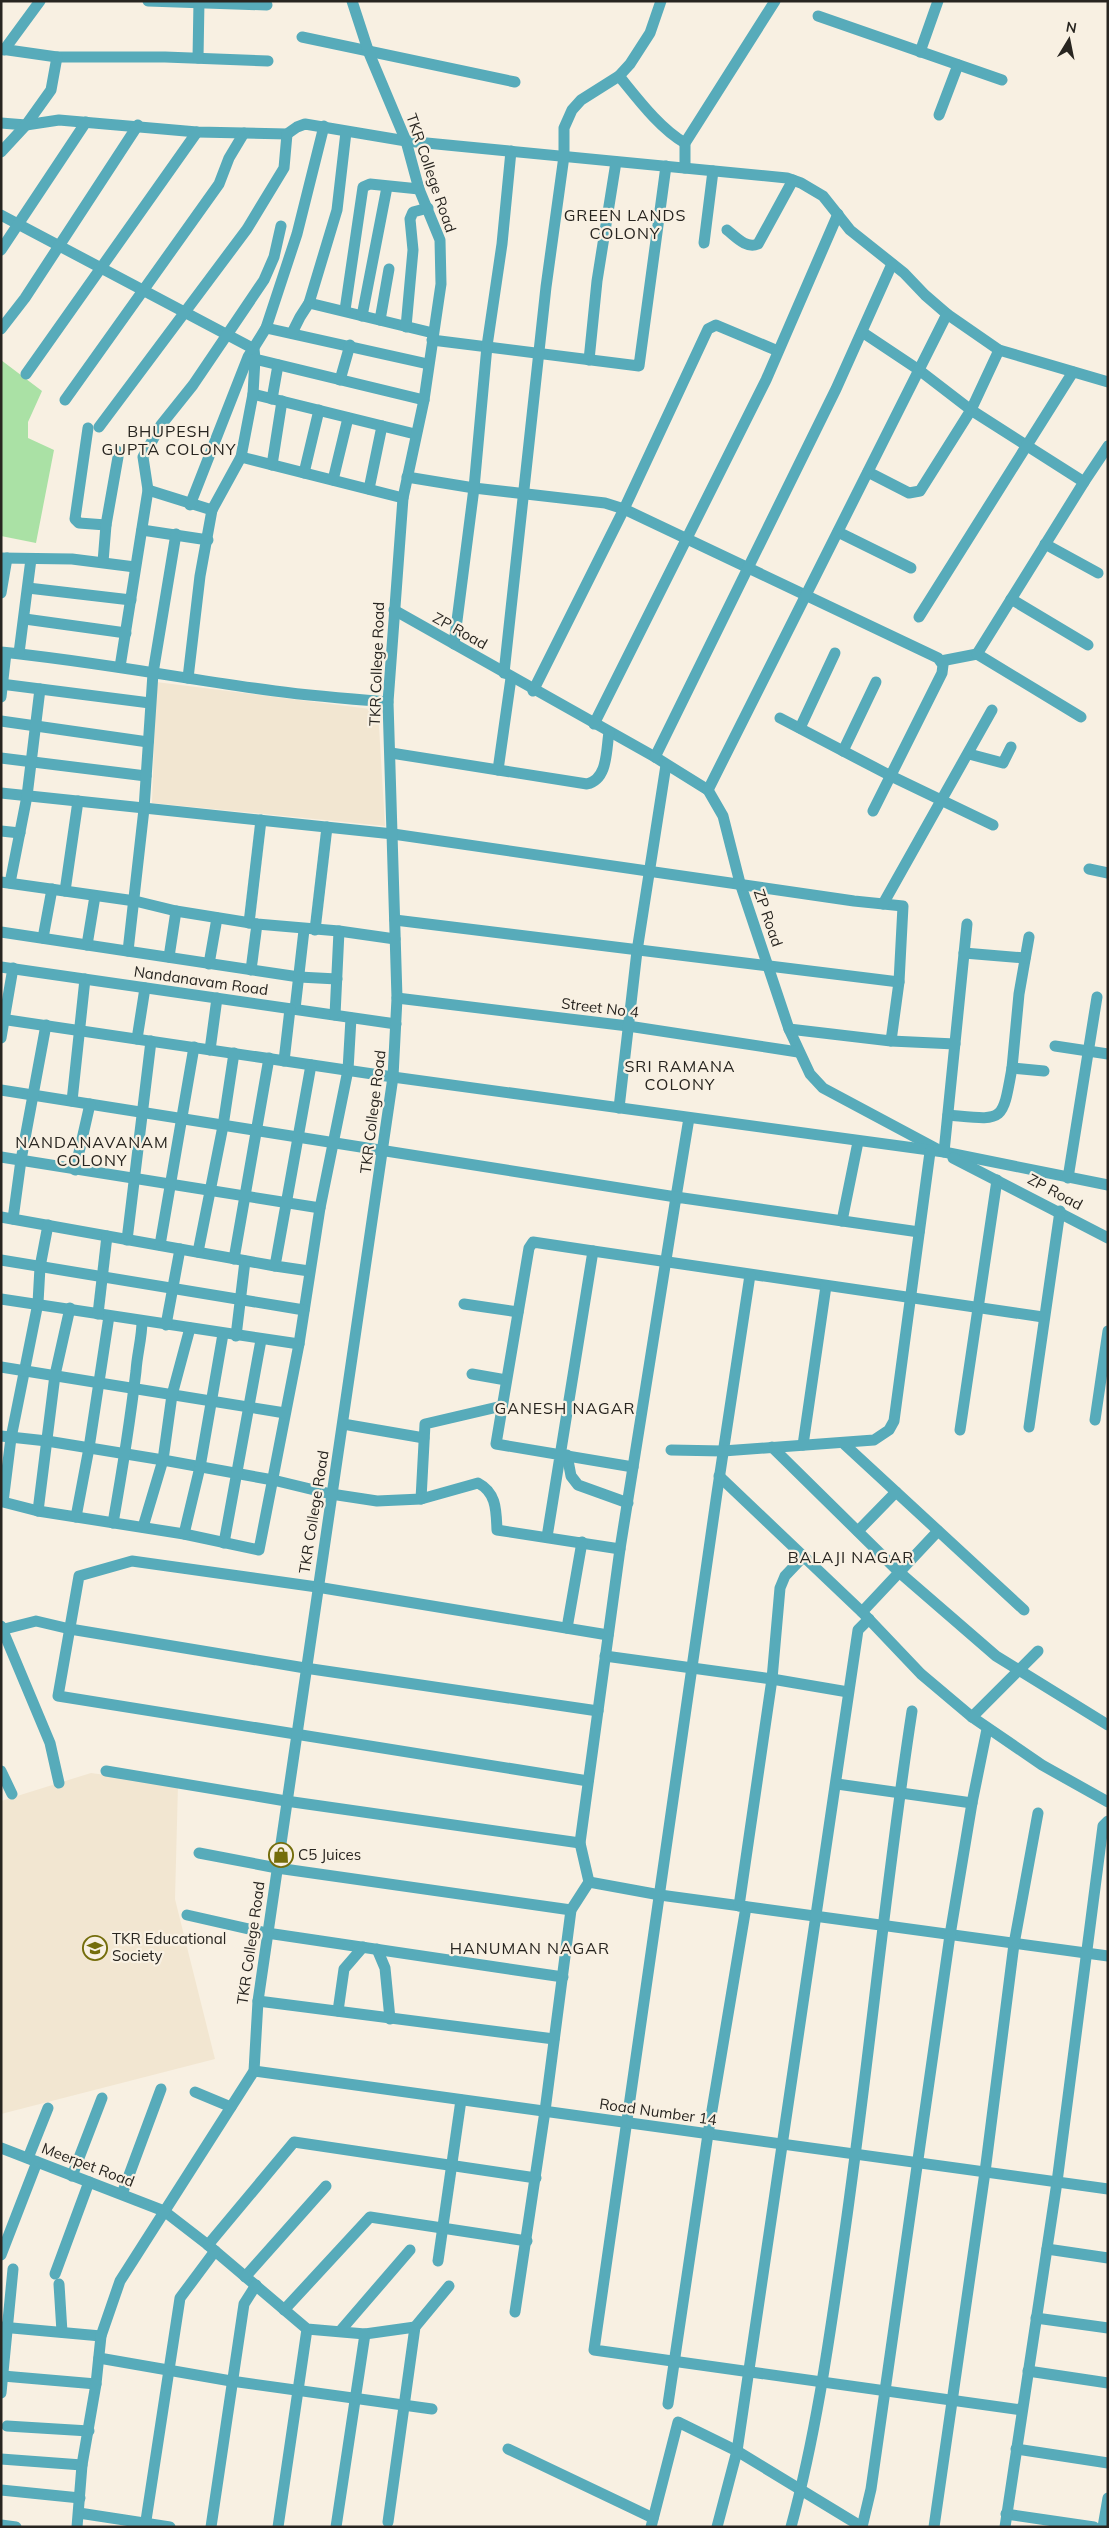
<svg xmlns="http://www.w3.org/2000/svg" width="1109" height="2528" viewBox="0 0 1109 2528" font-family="Mulish,sans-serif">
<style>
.built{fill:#f2e6d1}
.green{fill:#aae1a5}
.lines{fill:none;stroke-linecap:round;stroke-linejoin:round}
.minor{stroke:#57abba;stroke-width:11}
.labels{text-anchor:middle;stroke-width:4.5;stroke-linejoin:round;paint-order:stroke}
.street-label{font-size:15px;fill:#282520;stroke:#f8f0e2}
.poi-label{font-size:15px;fill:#282520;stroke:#f8f0e2;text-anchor:start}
.neighbourhood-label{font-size:16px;letter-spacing:1px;fill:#282520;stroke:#f8f0e2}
</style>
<rect width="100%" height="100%" fill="#f8f0e2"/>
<g class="built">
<path d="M156,682L378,710L385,826L152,803Z"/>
<path d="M91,1773L178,1785L175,1899L215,2059L1,2114V1801Z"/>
</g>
<path class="green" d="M1,360L42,391L28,422V438L54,450L36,543L1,536Z"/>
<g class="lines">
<g class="minor">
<path d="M148,1L267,5"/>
<path d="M818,16L1002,80"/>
<path d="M302,37L515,82"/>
<path d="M1,49L57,57H165L268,61"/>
<path d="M4,50L40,1"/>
<path d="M920,52L938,1"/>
<path d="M198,58L199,1"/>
<path d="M619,76C637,98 660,129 685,143"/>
<path d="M939,115L958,65"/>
<path d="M1,123L26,125L59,120L197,132L287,134L297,127L305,124L406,141L787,178L801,183L823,196L850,230L904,273L925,295L947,314L999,350L1108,382"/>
<path d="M1,152L26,125L51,90L57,57"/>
<path d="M685,168V143L775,1"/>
<path d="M1,215L254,349L255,359L424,400"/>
<path d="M727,230C736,237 746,249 758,244L793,180"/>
<path d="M704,243L713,171"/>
<path d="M1,250L86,122"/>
<path d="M309,303L433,333"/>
<path d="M345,310L363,187L370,184L419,189"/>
<path d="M362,316L387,187"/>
<path d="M380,320L389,269"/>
<path d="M406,327L413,250L410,219L413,212L428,208"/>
<path d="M266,328L428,364"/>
<path d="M1,329L25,298L138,125"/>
<path d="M862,332L919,370L971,410L920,491L909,493L868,472"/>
<path d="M292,333L300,317L309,303L337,210L346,132"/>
<path d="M432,340L639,366L666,166"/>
<path d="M999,350L971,410L1084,482L1108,446"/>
<path d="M589,360L597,281L616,162"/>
<path d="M26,374L197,132"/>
<path d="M340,380L350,345"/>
<path d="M253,394L415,434"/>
<path d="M272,399L278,365"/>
<path d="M65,400L219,184L229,158L244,133"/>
<path d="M99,427L247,229L284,168L287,134"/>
<path d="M88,428L75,519L79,523L106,525"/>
<path d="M241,457L403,498"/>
<path d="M272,465L282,401"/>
<path d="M304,473L319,410"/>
<path d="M407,477L474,488L605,503L624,509L938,658L943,665L942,673L873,811"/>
<path d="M333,480L348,418"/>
<path d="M369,489L382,426"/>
<path d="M148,490L212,510"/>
<path d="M190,505L248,357L266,328L297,234L324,126"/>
<path d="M142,530L208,540"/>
<path d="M838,532L911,568"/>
<path d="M1045,544L1098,573"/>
<path d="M1,558L72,559L135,567"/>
<path d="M103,562L106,525L118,457L117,451"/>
<path d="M28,588L131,600"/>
<path d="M1,593L7,558"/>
<path d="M1011,599L1088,645"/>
<path d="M394,610L655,757L708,790L723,816L740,883L789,1029L810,1074L823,1088L939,1150"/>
<path d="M919,617L1073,372"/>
<path d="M25,619L126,633"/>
<path d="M454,644L474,488L487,346L502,244L511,151"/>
<path d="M1,652C93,661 184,679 275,691C313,696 350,699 388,702"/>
<path d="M19,653L31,559"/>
<path d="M941,661L977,654"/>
<path d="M120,667L148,490L143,457L161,425L193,385L264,280L274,257L281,226"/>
<path d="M504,673L546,287L564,156V128L572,110L581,100L619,76L630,64L650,33L661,1"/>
<path d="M188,678L200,576L212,510L241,457L253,394L255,359"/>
<path d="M1,684L150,703"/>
<path d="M533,691L624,509L708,329L716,325L778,351"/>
<path d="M1,697L6,653"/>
<path d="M1081,717L977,654L1084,482"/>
<path d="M780,718L891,776L993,825"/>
<path d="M1,721L148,742"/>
<path d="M594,724L766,380L838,214"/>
<path d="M800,728L835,653"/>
<path d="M843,751L876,682"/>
<path d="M391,753L587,784C608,779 606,751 609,732"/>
<path d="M969,754L1003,763L1011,747"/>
<path d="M655,757L836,389L892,264"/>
<path d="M1,758L146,776"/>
<path d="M498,770L511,678"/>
<path d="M708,790L947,314"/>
<path d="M1,793L393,834L854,901L903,906L899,982L891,1041L789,1029"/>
<path d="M1,831L20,833"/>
<path d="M1089,869L1108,873"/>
<path d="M1,882L135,901L176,911L257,924L339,931L395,939"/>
<path d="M10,883L27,796L40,689"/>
<path d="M65,891L78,801"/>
<path d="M883,904L992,710"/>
<path d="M395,920L899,982"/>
<path d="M249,923L261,820"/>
<path d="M315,930L327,827"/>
<path d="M1,932L299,977L337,979"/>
<path d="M1029,937L1019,994L1012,1068L1044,1071"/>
<path d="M43,938L52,889"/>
<path d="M87,945L95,896"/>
<path d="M128,951L144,809L153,673L176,534"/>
<path d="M964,953L1025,958"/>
<path d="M169,957L176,911"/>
<path d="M209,964L217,918"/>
<path d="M1,967L396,1024"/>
<path d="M251,970L257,924"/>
<path d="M397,998L628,1026L798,1052"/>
<path d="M295,1009L304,930"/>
<path d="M335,1015L339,931"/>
<path d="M1,1019L393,1077L944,1152L1108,1185"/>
<path d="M1,1038L13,968"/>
<path d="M137,1039L145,988"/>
<path d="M891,1041L955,1044"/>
<path d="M1055,1046L1108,1054"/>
<path d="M210,1050L217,998"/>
<path d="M284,1061L290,1009"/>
<path d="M1,1090L676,1197L689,1118"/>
<path d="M72,1101L85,979"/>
<path d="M619,1108L637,951L666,765"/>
<path d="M948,1115C1004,1120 1002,1124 1012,1068"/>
<path d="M944,1152L967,924"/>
<path d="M1,1157L320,1208"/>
<path d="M953,1158L1108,1238"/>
<path d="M75,1170L90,1104"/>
<path d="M1068,1178L1097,997"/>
<path d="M1,1217L275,1266"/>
<path d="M13,1219L21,1160L46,1025"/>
<path d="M842,1221L858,1142"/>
<path d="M48,1225L40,1267L38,1303L11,1438L3,1502L38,1511L184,1534L259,1550L299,1344L320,1208L348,1070L351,1018"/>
<path d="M127,1240L151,1041"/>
<path d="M160,1245L194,1047"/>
<path d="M593,1251L1043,1317"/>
<path d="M198,1252L223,1126L234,1053"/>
<path d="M234,1259L269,1058"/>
<path d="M1,1260L304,1310"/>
<path d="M309,1271L275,1266L311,1065"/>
<path d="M750,1275L717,1493L594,2350L1022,2410"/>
<path d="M1,1299L299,1344"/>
<path d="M464,1304L518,1312"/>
<path d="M98,1314L107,1236"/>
<path d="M166,1325L180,1249"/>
<path d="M236,1336L245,1261"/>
<path d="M1,1367L285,1413"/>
<path d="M472,1374L506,1380"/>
<path d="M1095,1420L1108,1331"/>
<path d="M343,1424L424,1438"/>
<path d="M1029,1427L1060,1211"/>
<path d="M960,1430L997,1180"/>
<path d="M1,1436L47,1441L163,1460L273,1480L331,1494L377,1501L421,1499L425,1424L502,1406"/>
<path d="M843,1443L1024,1610"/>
<path d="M803,1445L826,1286"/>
<path d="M772,1447L899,1572L996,1656L1108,1725"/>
<path d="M671,1450L723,1451L874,1440L889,1430L894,1421L930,1152"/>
<path d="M567,1455L571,1476L578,1485L628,1503"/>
<path d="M719,1476L862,1612L921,1674L972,1717L1042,1765L1108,1802"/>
<path d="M421,1499L478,1483C497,1493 496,1511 497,1530L620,1549"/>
<path d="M38,1511L55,1375L70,1308"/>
<path d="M76,1517L89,1448L109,1316"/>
<path d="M113,1523C122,1472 130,1422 136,1371C137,1354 142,1338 142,1321"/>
<path d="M143,1527L163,1460L172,1395L190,1328"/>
<path d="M858,1531L896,1492"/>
<path d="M184,1534L200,1467L223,1334"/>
<path d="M547,1537L593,1251L533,1242L529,1248L496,1444L633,1467"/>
<path d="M224,1543L261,1340"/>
<path d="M862,1612L938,1531"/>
<path d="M1,1626L50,1743L59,1783"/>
<path d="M567,1628L582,1542"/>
<path d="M1,1630L36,1621L70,1629L305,1668L598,1711"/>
<path d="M605,1656L772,1679L848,1692"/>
<path d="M972,1717L1038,1651"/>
<path d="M1,1771L12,1794"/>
<path d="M106,1771L286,1801L580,1843"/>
<path d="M588,1781L58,1696L79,1576L132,1561L317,1587L608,1635"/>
<path d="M837,1784L972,1803"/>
<path d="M199,1853L277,1868L571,1910"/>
<path d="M589,1882L660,1895L1108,1956"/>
<path d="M739,1906L772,1679L780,1588L785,1576L804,1556"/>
<path d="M187,1915L267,1933L563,1977"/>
<path d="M377,1949L385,1968L390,2019"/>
<path d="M258,2001L554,2039"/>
<path d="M338,2011L344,1969L363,1947"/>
<path d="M254,2071L1108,2189"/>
<path d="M195,2092L231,2107"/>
<path d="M1,2148L164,2211L208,2245L307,2329L365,2334L415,2327"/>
<path d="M28,2158L48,2108"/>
<path d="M72,2176L102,2098"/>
<path d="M122,2194L161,2089"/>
<path d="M208,2245L294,2142L536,2178"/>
<path d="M1047,2249L1108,2258"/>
<path d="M1,2255L37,2162"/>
<path d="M438,2261L461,2100"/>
<path d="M55,2274L89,2182"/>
<path d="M245,2277L326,2186"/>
<path d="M59,2284L62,2332"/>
<path d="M284,2310L370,2217L527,2241"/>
<path d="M515,2312L545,2111L571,1910L589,1882L580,1843L620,1549L676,1197L919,1232"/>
<path d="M1036,2318L1108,2328"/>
<path d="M1,2327L101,2336"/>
<path d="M341,2330L410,2250"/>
<path d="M99,2358L231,2381L432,2409"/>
<path d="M1028,2371L1108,2383"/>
<path d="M3,2376L96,2384"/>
<path d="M1,2393L13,2269"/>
<path d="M668,2404L708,2134L746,1907"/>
<path d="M7,2426L89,2431"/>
<path d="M508,2449L653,2518"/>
<path d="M1016,2449L1108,2463"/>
<path d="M1,2459L82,2465"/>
<path d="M1,2490L80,2498"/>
<path d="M79,2513L170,2527"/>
<path d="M1006,2514L1094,2527"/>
<path d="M388,2522L415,2327L449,2286"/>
<path d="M1,2525L16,2527"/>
<path d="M77,2527L82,2465L96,2384L101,2336L120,2281L254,2071L258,2001L393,1077L397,998L388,702L403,498L424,400L441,284L440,240L419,189L406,141L369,53L352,1"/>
<path d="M145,2527L180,2298L215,2251"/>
<path d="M211,2527L244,2304L256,2285"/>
<path d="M278,2527L307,2329"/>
<path d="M336,2527L365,2334"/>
<path d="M651,2527L678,2422L737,2451L862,2527"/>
<path d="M717,2527L737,2451L858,1630L869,1619"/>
<path d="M791,2527C815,2438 828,2348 841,2258C868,2076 884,1893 912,1711"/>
<path d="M862,2527L871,2489L950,1935L972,1803L987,1729"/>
<path d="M934,2527L985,2172L1014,1944L1038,1813"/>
<path d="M1005,2527L1057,2182L1103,1826L1108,1821"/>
<path d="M1103,2527L1108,2498"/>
</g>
</g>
<defs>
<symbol id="shop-ring" viewBox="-11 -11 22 22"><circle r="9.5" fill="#f8f0e2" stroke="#746d0b" stroke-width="1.5"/><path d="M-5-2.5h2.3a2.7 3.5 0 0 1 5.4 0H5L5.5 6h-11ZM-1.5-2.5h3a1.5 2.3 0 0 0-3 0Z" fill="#746d0b"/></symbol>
<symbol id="university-ring" viewBox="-11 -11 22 22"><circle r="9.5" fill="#f8f0e2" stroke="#746d0b" stroke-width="1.5"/><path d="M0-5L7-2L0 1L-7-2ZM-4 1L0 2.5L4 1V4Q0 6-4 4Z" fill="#746d0b"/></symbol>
</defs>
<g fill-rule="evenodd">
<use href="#shop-ring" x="267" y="1841" width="28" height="28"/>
<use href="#university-ring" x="81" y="1934" width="28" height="28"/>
</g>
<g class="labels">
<g class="street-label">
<text transform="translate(431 173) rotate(71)" y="5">TKR College Road</text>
<text transform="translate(460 631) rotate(29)" y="5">ZP Road</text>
<text transform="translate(377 664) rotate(-88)" y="5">TKR College Road</text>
<text transform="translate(768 918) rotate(71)" y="5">ZP Road</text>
<text transform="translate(201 981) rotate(8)" y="5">Nandanavam Road</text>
<text transform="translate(600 1008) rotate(7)" y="5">Street No 4</text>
<text transform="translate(373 1112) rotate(-83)" y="5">TKR College Road</text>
<text transform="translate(1055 1192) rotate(28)" y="5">ZP Road</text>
<text transform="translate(314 1512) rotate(-81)" y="5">TKR College Road</text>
<text transform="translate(251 1943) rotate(-82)" y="5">TKR College Road</text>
<text transform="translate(658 2112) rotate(8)" y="5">Road Number 14</text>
<text transform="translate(88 2165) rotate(21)" y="5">Meerpet Road</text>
</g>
<g class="poi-label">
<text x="298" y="1860">C5 Juices</text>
<text x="112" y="1944">TKR Educational<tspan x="112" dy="17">Society</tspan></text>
</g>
<g class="neighbourhood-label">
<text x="625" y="221">GREEN LANDS<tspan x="625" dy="18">COLONY</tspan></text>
<text x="169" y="437">BHUPESH<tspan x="169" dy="18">GUPTA COLONY</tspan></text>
<text x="680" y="1072">SRI RAMANA<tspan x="680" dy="18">COLONY</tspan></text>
<text x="92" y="1148">NANDANAVANAM<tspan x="92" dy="18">COLONY</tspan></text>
<text x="565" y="1414">GANESH NAGAR</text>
<text x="851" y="1563">BALAJI NAGAR</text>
<text x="530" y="1954">HANUMAN NAGAR</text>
</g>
</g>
<rect width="1109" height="2528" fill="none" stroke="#282520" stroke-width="5"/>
<g transform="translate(1069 40) rotate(10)" stroke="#f8f0e2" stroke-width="4" paint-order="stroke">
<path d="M0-4L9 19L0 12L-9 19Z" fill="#282520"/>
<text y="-8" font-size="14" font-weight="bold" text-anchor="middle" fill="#282520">N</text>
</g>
</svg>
